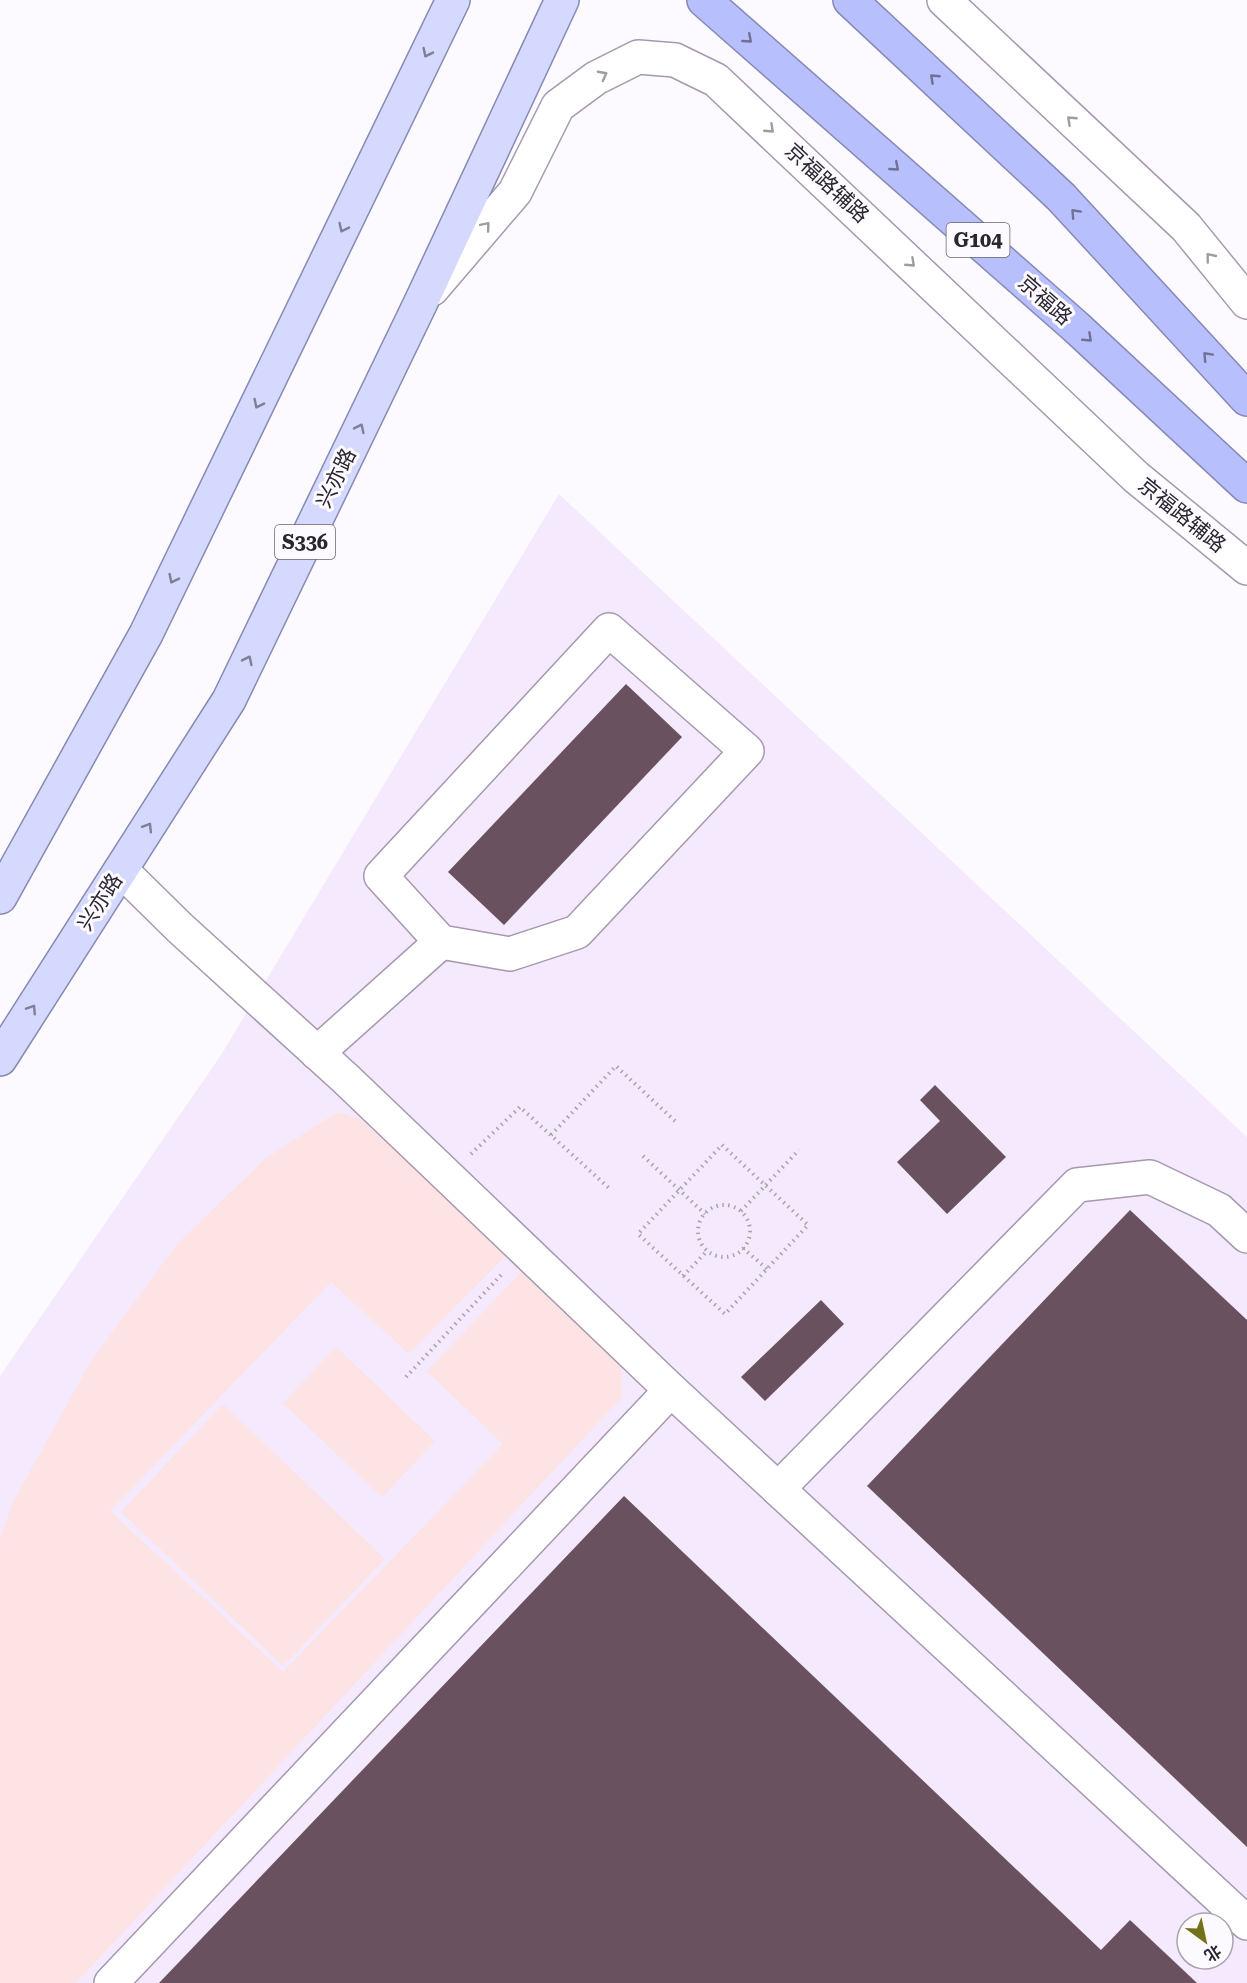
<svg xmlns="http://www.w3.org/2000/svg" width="1247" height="1983" viewBox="0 0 1247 1983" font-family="'Roboto Serif','Noto Sans SC',serif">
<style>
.built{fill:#f4e9fd;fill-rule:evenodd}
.green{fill:#fde3e4}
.building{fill:#69515f}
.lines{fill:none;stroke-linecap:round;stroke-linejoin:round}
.minor-casing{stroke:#a598af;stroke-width:36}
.major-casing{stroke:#8689b4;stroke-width:36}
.highway-casing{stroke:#8689b4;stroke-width:36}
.path{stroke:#a8a4ab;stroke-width:4;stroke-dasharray:1.5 4.5;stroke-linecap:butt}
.minor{stroke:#fff;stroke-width:33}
.major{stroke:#d4d9fd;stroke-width:33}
.highway{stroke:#b7bffc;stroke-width:33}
.oneway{stroke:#707295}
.oneway2{stroke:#7f7f96}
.oneway3{stroke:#9f9da1}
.labels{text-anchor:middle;stroke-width:6;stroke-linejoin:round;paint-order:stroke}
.shield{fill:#fdfaff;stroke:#69656d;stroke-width:1.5}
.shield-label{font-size:20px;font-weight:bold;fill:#2a252e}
.street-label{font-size:21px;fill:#2a252e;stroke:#fdfaff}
</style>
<rect width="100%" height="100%" fill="#fdfaff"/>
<path class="built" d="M559,494L1247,1137V1983H0V1376L221,1055ZM1187,1923H1223V1959H1187Z"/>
<g class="green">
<path d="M337,1112L360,1119L510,1251L409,1354L331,1282L110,1511L283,1672L503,1444L427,1371L527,1266L621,1361L622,1397L76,1983H0V1540L13,1502L91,1361L178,1243L265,1159Z"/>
<path d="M336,1347L435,1441L382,1497L283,1403Z"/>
<path d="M223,1404L385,1559L283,1666L121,1512Z"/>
</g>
<g class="building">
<path d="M626,684L682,737L504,925L448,872Z"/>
<path d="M935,1085L1006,1157L947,1214L897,1162L940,1121L920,1100Z"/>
<path d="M1130,1210L1247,1320V1847L867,1486Z"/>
<path d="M821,1300L844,1324L765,1401L741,1377Z"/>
<path d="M624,1496L1101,1950L1130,1920L1197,1983H159Z"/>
</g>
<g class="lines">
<defs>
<g id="minor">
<path d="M944,0L1186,227L1247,302"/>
<path d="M432,289L515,192L558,106L596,78L638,57L675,60L716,80L1136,477L1247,568"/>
<path d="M121,870L180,928L346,1079L671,1390L1247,1923"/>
<path d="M317,1053L441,942L510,954L577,932L747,751L609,630L381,876L441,942"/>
<path d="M778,1489L1077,1185L1150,1177L1219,1210L1247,1236"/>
<path d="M111,1983L671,1390"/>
</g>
<g id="major">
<path d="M0,897L146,634L453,0"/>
<path d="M0,1059L229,700L421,302L562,0"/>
</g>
<g id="highway">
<path d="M704,0L1076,327L1247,486"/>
<path d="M850,0L1061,197L1247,399"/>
</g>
</defs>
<use href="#minor" class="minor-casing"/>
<use href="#major" class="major-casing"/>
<use href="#highway" class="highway-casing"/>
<g class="path">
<path d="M551,1135L616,1066L676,1122"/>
<path d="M722,1145L808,1225L725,1314L638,1234Z"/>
<path d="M471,1154L520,1107L611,1190"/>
<path d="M643,1156L705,1214"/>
<circle cx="724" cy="1231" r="26"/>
<path d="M741,1211L799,1150"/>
<path d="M743,1248L767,1269"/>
<path d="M683,1276L707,1251"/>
<path d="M406,1377L501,1275"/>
</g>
<use href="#minor" class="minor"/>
<use href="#major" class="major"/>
<use href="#highway" class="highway"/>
</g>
<defs><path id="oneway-chevron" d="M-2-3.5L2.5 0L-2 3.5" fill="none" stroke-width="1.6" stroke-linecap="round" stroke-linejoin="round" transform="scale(1.5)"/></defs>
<g class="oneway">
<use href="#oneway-chevron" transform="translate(748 39) rotate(41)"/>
<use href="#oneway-chevron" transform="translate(934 78) rotate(-137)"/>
<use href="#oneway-chevron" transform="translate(895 167) rotate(41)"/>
<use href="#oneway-chevron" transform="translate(1075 213) rotate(-133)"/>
<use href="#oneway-chevron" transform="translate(1088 338) rotate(43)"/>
<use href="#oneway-chevron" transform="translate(1207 356) rotate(-133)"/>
</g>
<g class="oneway2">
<use href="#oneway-chevron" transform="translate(427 53) rotate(116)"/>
<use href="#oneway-chevron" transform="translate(343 228) rotate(116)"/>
<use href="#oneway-chevron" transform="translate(258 404) rotate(116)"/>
<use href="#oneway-chevron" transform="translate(360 428) rotate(-64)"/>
<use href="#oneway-chevron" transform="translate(173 579) rotate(116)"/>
<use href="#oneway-chevron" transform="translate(248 660) rotate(-64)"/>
<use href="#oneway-chevron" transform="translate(148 827) rotate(-58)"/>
<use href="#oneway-chevron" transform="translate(32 1009) rotate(-57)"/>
</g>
<g class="oneway3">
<use href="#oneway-chevron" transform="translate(603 75) rotate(-28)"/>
<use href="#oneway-chevron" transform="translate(1071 120) rotate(-137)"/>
<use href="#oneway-chevron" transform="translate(770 129) rotate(43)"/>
<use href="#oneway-chevron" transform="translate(486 226) rotate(-50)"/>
<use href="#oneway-chevron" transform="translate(1210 257) rotate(-129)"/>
<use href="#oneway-chevron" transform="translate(911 263) rotate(43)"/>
</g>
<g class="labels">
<g class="shield">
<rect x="946.5" y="223" width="63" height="34" rx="4.5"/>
<rect x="275" y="525" width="60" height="34" rx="4.5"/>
</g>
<g class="shield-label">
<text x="978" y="247">G104</text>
<text x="305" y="549">S336</text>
</g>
<g class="street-label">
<text transform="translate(827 183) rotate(43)" y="7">京福路辅路</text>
<text transform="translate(1045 300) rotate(41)" y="7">京福路</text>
<text transform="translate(336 478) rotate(-64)" y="7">兴亦路</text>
<text transform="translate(1182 515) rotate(39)" y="7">京福路辅路</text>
<text transform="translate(100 902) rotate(-57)" y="7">兴亦路</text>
</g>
</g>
<g transform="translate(1205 1941) rotate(147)"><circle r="28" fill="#fdfaff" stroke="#a9a5ab" stroke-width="1.5"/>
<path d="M0-4.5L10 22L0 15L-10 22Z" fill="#727318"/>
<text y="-9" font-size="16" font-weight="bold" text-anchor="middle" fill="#2a252e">北</text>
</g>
</svg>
